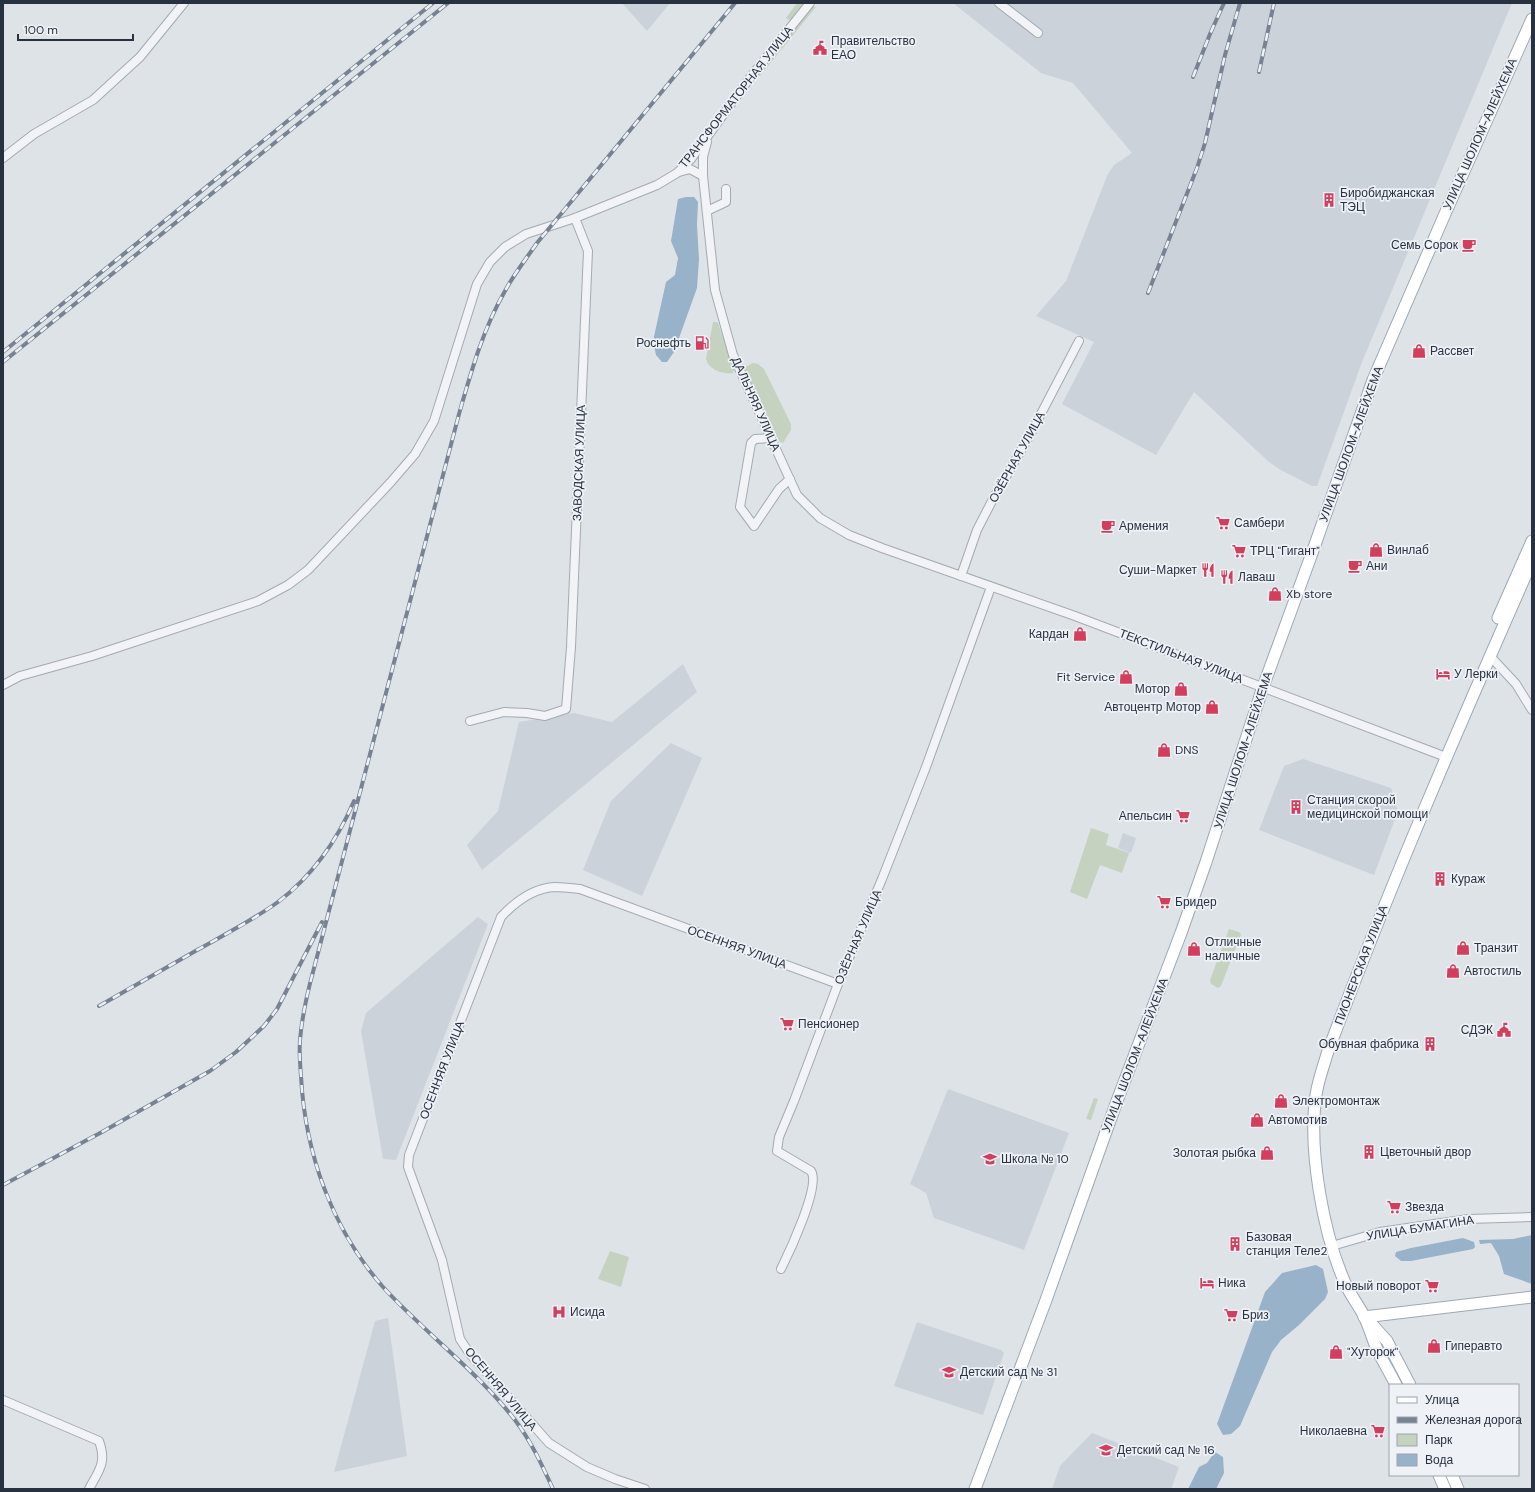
<svg xmlns="http://www.w3.org/2000/svg" width="1535" height="1492" viewBox="0 0 1535 1492" font-family="'DM Sans',sans-serif">
<style>
.built{fill:#ccd2da}
.green{fill:#c5d2bf}
.water{fill:#98b2ca}
.lines{fill:none;stroke-linecap:round;stroke-linejoin:round}
.minor-casing{stroke:#a3aab2;stroke-width:10}
.major-casing{stroke:#9da8b4;stroke-width:13}
.minor{stroke:#f1f3f6;stroke-width:8}
.major{stroke:#fff;stroke-width:11}
.rail-casing{stroke:#778392;stroke-width:4}
.rail{stroke:#eef1f6;stroke-width:2.5;stroke-dasharray:8;stroke-linecap:butt}
.labels{text-anchor:middle;stroke-width:3.5;stroke-linejoin:round;paint-order:stroke}
.poi-label{font-size:12px;fill:#273140;stroke:#eef1f6;text-anchor:start}
.street-label{font-size:12px;fill:#273140;stroke:#eef1f6}
</style>
<rect width="100%" height="100%" fill="#dee3e8"/>
<g class="built">
<path d="M622,3H670L647,31Z"/>
<path d="M953,3H1512L1362,362L1317,486H1312L1279,469L1269,462L1194,392L1156,455L1062,404L1094,342L1036,316L1066,281L1107,176L1114,165L1132,153L1073,83L1041,73Z"/>
<path d="M683,664L697,692L482,870L467,845L498,811L519,722L574,713L612,722Z"/>
<path d="M671,743L702,758L642,896L583,870L611,801Z"/>
<path d="M1303,759L1391,788L1398,811L1374,875L1259,830L1284,766Z"/>
<path d="M1123,833L1136,838L1131,853L1118,848Z"/>
<path d="M478,917L488,924L396,1160L383,1159L361,1031L366,1013Z"/>
<path d="M948,1089L1069,1133L1024,1250L934,1218L926,1193L910,1184Z"/>
<path d="M388,1318L407,1456L334,1472L375,1321Z"/>
<path d="M917,1322L1001,1350L1004,1353L983,1415L894,1386Z"/>
<path d="M1092,1433L1179,1467L1171,1489H1052L1060,1466Z"/>
</g>
<g class="green">
<path d="M797,3H804L791,21L786,18Z"/>
<path d="M810,7H816L760,76L758,74Z"/>
<path d="M713,322H716L718,323L734,370L733,373C723,375 708,369 706,359Z"/>
<path d="M753,363L758,364L764,369L791,424V430L783,443L779,441L744,368Z"/>
<path d="M1091,828L1109,834L1106,845L1129,853L1122,873L1100,865L1087,899L1070,892Z"/>
<path d="M1229,929L1239,932L1241,934L1221,986L1218,988L1211,984L1210,980Z"/>
<path d="M1094,1098L1098,1099L1091,1120L1086,1119Z"/>
<path d="M610,1251L629,1257L621,1287L598,1279Z"/>
</g>
<g class="water">
<path d="M686,197H694L698,202L697,225L699,259L697,288L674,352L667,362H662L656,355L653,341L666,282L675,275L678,258L671,241L678,199Z"/>
<path d="M1532,1235V1284L1504,1274L1499,1256L1491,1243L1480,1244L1479,1240L1513,1239Z"/>
<path d="M1463,1238L1474,1242L1475,1247L1473,1249L1411,1261H1401L1395,1256L1396,1252L1411,1248Z"/>
<path d="M1316,1265L1323,1269L1328,1292L1325,1299L1299,1325L1281,1340L1272,1352L1240,1426L1231,1434L1223,1435L1217,1424L1265,1292L1282,1273Z"/>
<path d="M1215,1452L1223,1457L1224,1473L1216,1489H1188L1199,1467L1207,1463Z"/>
</g>
<g class="lines">
<defs>
<g id="minor">
<path d="M999,3L1038,33"/>
<path d="M707,142L703,157V176L715,290L733,355L797,495L820,518L849,535L882,548L1075,616L1446,757"/>
<path d="M3,158L34,134L93,100L140,57L184,3"/>
<path d="M679,172L690,169L703,176"/>
<path d="M707,211L726,202V189"/>
<path d="M771,438L755,439L751,443L740,507L754,526L779,489L790,479"/>
<path d="M961,576L977,530L993,499L1031,433L1079,341"/>
<path d="M1490,656L1516,684L1532,710"/>
<path d="M3,685L20,676L92,656L258,601L288,585L308,570L390,483L415,454L434,421L477,284L490,262L505,247L526,234L575,218L657,185L677,173L691,159L749,79L810,3"/>
<path d="M470,721L504,712L527,713L545,716L566,709L571,647L588,251L575,218"/>
<path d="M1332,1246L1380,1232L1469,1219L1532,1217"/>
<path d="M781,1269C789,1253 821,1185 811,1171L777,1151L779,1137L794,1101L838,984L882,879L926,767L991,587"/>
<path d="M3,1400L99,1441C107,1463 99,1470 89,1489"/>
<path d="M645,1489L615,1479L587,1467L549,1443L470,1354L460,1339L442,1260L408,1167L409,1155L501,917C515,902 533,888 555,887C563,887 571,888 580,889L838,984"/>
</g>
<g id="major">
<path d="M1498,618L1532,541"/>
<path d="M1364,1317L1532,1297"/>
<path d="M1369,1321L1387,1341L1410,1385"/>
<path d="M1396,1385C1390,1373 1382,1360 1376,1347C1372,1337 1369,1326 1364,1316C1359,1306 1351,1296 1346,1285C1323,1235 1308,1149 1316,1095C1318,1081 1323,1068 1327,1054C1389,887 1460,724 1532,561"/>
<path d="M1439,1475L1445,1489"/>
<path d="M1452,1475L1458,1489"/>
<path d="M975,1489L1046,1300L1117,1101L1181,933L1206,862L1263,687L1311,556L1373,380L1444,216L1532,19"/>
</g>
</defs>
<use href="#minor" class="minor-casing"/>
<use href="#major" class="major-casing"/>
<use href="#minor" class="minor"/>
<use href="#major" class="major"/>
<defs>
<g id="rail">
<path d="M1259,72L1274,3"/>
<path d="M1193,77L1210,34L1224,3"/>
<path d="M1148,293L1197,168L1205,143L1225,55L1240,3"/>
<path d="M3,352L433,3"/>
<path d="M3,362L448,3"/>
<path d="M99,1006C132,987 166,968 199,949C226,934 253,920 278,902C312,876 337,841 354,801"/>
<path d="M3,1185L102,1132L210,1071L236,1052L264,1026L277,1009L322,922"/>
<path d="M553,1489C542,1465 531,1441 515,1420C477,1371 425,1333 383,1287C332,1229 305,1153 301,1076C300,1064 299,1052 300,1040C302,1017 307,994 313,972L459,414C471,372 483,329 505,291C514,274 526,259 537,243L735,3"/>
</g>
</defs>
<use href="#rail" class="rail-casing"/>
<use href="#rail" class="rail"/>
</g>
<defs>
<symbol id="civic-bare" viewBox="-9 -9 18 18"><path d="M-.6-6.5H3V-4.5H.6V-3L4-1V1h2V6H-6V1h2V-1L-.6-3ZM-1.2 2.5V6h2.4V2.5Z" fill="#d23e5c" stroke="#eef1f6" stroke-width="2.5" paint-order="stroke"/></symbol>
<symbol id="building-bare" viewBox="-9 -9 18 18"><path d="M-4-6H4V6H1V3H-1V6H-4ZM-2.5-4.3h1.7v1.8h-1.7ZM.8-4.3h1.7v1.8H.8ZM-2.5-1h1.7V.8h-1.7ZM.8-1h1.7V.8H.8Z" fill="#d23e5c" stroke="#eef1f6" stroke-width="2.5" paint-order="stroke"/></symbol>
<symbol id="cafe-bare" viewBox="-9 -9 18 18"><path d="M-5.5-4.5H6V0H3Q3 3.5 0 3.5H-2.5Q-5.5 3.5-5.5 0ZM3-3.2v2h1.7v-2ZM-6 4.5H4V6H-6Z" fill="#d23e5c" stroke="#eef1f6" stroke-width="2.5" paint-order="stroke"/></symbol>
<symbol id="fuel-bare" viewBox="-9 -9 18 18"><path d="M-5.5-6h7V0h2V4h1.3V-2.5L3-4.5l.8-.8L6-3V5H2.5V1h-1V6h-7ZM-4.2-4.7v3.2H.2V-4.7Z" fill="#d23e5c" stroke="#eef1f6" stroke-width="2.5" paint-order="stroke"/></symbol>
<symbol id="shop-bare" viewBox="-9 -9 18 18"><path d="M-5-2.5h2.3a2.7 3.5 0 0 1 5.4 0H5L5.5 6h-11ZM-1.5-2.5h3a1.5 2.3 0 0 0-3 0Z" fill="#d23e5c" stroke="#eef1f6" stroke-width="2.5" paint-order="stroke"/></symbol>
<symbol id="supermarket-bare" viewBox="-9 -9 18 18"><path d="M-6-5.5h2.5l.6 2H6L4.5 2H-2.5L-4.4-4H-6ZM-1.5 3.2a1.3 1.3 0 1 0 .1 0ZM3 3.2a1.3 1.3 0 1 0 .1 0Z" fill="#d23e5c" stroke="#eef1f6" stroke-width="2.5" paint-order="stroke"/></symbol>
<symbol id="restaurant-bare" viewBox="-9 -9 18 18"><path d="M-5-6h1v4h1v-4h1v4h1v-4h1v5L-1.5 .5V6h-2V.5L-5-1ZM5-6V6H3V1.5H1.5Q1.5-4 5-6Z" fill="#d23e5c" stroke="#eef1f6" stroke-width="2.5" paint-order="stroke"/></symbol>
<symbol id="hotel-bare" viewBox="-9 -9 18 18"><path d="M-6-4.5h1.5V1H6V5H4.5V3h-9V5H-6ZM-4 0a1.8 1.8 0 1 1 3.6 0ZM.5 0V-2.5h3Q6-2.5 6 0Z" fill="#d23e5c" stroke="#eef1f6" stroke-width="2.5" paint-order="stroke"/></symbol>
<symbol id="school-bare" viewBox="-9 -9 18 18"><path d="M0-5L7-2L0 1L-7-2ZM-4 1L0 2.5L4 1V4Q0 6-4 4Z" fill="#d23e5c" stroke="#eef1f6" stroke-width="2.5" paint-order="stroke"/></symbol>
<symbol id="hospital-bare" viewBox="-9 -9 18 18"><path d="M-5-5h3v3.5h4V-5h3V5h-3V1.5h-4V5h-3Z" fill="#d23e5c" stroke="#eef1f6" stroke-width="2.5" paint-order="stroke"/></symbol>
</defs>
<g fill-rule="evenodd">
<use href="#civic-bare" x="810" y="38" width="20" height="20"/>
<use href="#building-bare" x="1319" y="190" width="20" height="20"/>
<use href="#cafe-bare" x="1459" y="235" width="20" height="20"/>
<use href="#fuel-bare" x="692" y="333" width="20" height="20"/>
<use href="#shop-bare" x="1409" y="341" width="20" height="20"/>
<use href="#supermarket-bare" x="1213" y="513" width="20" height="20"/>
<use href="#cafe-bare" x="1098" y="516" width="20" height="20"/>
<use href="#shop-bare" x="1366" y="540" width="20" height="20"/>
<use href="#supermarket-bare" x="1229" y="541" width="20" height="20"/>
<use href="#cafe-bare" x="1345" y="556" width="20" height="20"/>
<use href="#restaurant-bare" x="1198" y="560" width="20" height="20"/>
<use href="#restaurant-bare" x="1217" y="567" width="20" height="20"/>
<use href="#shop-bare" x="1265" y="584" width="20" height="20"/>
<use href="#shop-bare" x="1070" y="624" width="20" height="20"/>
<use href="#hotel-bare" x="1433" y="664" width="20" height="20"/>
<use href="#shop-bare" x="1116" y="667" width="20" height="20"/>
<use href="#shop-bare" x="1171" y="679" width="20" height="20"/>
<use href="#shop-bare" x="1202" y="697" width="20" height="20"/>
<use href="#shop-bare" x="1154" y="740" width="20" height="20"/>
<use href="#building-bare" x="1286" y="797" width="20" height="20"/>
<use href="#supermarket-bare" x="1173" y="806" width="20" height="20"/>
<use href="#building-bare" x="1430" y="869" width="20" height="20"/>
<use href="#supermarket-bare" x="1154" y="892" width="20" height="20"/>
<use href="#shop-bare" x="1453" y="938" width="20" height="20"/>
<use href="#shop-bare" x="1184" y="939" width="20" height="20"/>
<use href="#shop-bare" x="1443" y="961" width="20" height="20"/>
<use href="#supermarket-bare" x="777" y="1014" width="20" height="20"/>
<use href="#civic-bare" x="1494" y="1020" width="20" height="20"/>
<use href="#building-bare" x="1420" y="1034" width="20" height="20"/>
<use href="#shop-bare" x="1271" y="1091" width="20" height="20"/>
<use href="#shop-bare" x="1247" y="1110" width="20" height="20"/>
<use href="#building-bare" x="1359" y="1142" width="20" height="20"/>
<use href="#shop-bare" x="1257" y="1143" width="20" height="20"/>
<use href="#school-bare" x="980" y="1149" width="20" height="20"/>
<use href="#supermarket-bare" x="1384" y="1197" width="20" height="20"/>
<use href="#building-bare" x="1225" y="1234" width="20" height="20"/>
<use href="#hotel-bare" x="1197" y="1273" width="20" height="20"/>
<use href="#supermarket-bare" x="1422" y="1276" width="20" height="20"/>
<use href="#hospital-bare" x="549" y="1302" width="20" height="20"/>
<use href="#supermarket-bare" x="1221" y="1305" width="20" height="20"/>
<use href="#shop-bare" x="1424" y="1336" width="20" height="20"/>
<use href="#shop-bare" x="1326" y="1342" width="20" height="20"/>
<use href="#school-bare" x="939" y="1362" width="20" height="20"/>
<use href="#supermarket-bare" x="1368" y="1421" width="20" height="20"/>
<use href="#school-bare" x="1096" y="1440" width="20" height="20"/>
</g>
<g class="labels">
<g class="poi-label">
<text x="831" y="45">Правительство<tspan x="831" dy="14">ЕАО</tspan></text>
<text x="1340" y="197">Биробиджанская<tspan x="1340" dy="14">ТЭЦ</tspan></text>
<text x="1458" y="249" text-anchor="end">Семь Сорок</text>
<text x="691" y="347" text-anchor="end">Роснефть</text>
<text x="1430" y="355">Рассвет</text>
<text x="1234" y="527">Самбери</text>
<text x="1119" y="530">Армения</text>
<text x="1387" y="554">Винлаб</text>
<text x="1250" y="555">ТРЦ "Гигант"</text>
<text x="1366" y="570">Ани</text>
<text x="1197" y="574" text-anchor="end">Суши-Маркет</text>
<text x="1238" y="581">Лаваш</text>
<text x="1286" y="598">Xb store</text>
<text x="1069" y="638" text-anchor="end">Кардан</text>
<text x="1454" y="678">У Лерки</text>
<text x="1115" y="681" text-anchor="end">Fit Service</text>
<text x="1170" y="693" text-anchor="end">Мотор</text>
<text x="1201" y="711" text-anchor="end">Автоцентр Мотор</text>
<text x="1175" y="754">DNS</text>
<text x="1307" y="804">Станция скорой<tspan x="1307" dy="14">медицинской помощи</tspan></text>
<text x="1172" y="820" text-anchor="end">Апельсин</text>
<text x="1451" y="883">Кураж</text>
<text x="1175" y="906">Бридер</text>
<text x="1205" y="946">Отличные<tspan x="1205" dy="14">наличные</tspan></text>
<text x="1474" y="952">Транзит</text>
<text x="1464" y="975">Автостиль</text>
<text x="798" y="1028">Пенсионер</text>
<text x="1493" y="1034" text-anchor="end">СДЭК</text>
<text x="1419" y="1048" text-anchor="end">Обувная фабрика</text>
<text x="1292" y="1105">Электромонтаж</text>
<text x="1268" y="1124">Автомотив</text>
<text x="1380" y="1156">Цветочный двор</text>
<text x="1256" y="1157" text-anchor="end">Золотая рыбка</text>
<text x="1001" y="1163">Школа № 10</text>
<text x="1405" y="1211">Звезда</text>
<text x="1246" y="1241">Базовая<tspan x="1246" dy="14">станция Теле2</tspan></text>
<text x="1218" y="1287">Ника</text>
<text x="1421" y="1290" text-anchor="end">Новый поворот</text>
<text x="570" y="1316">Исида</text>
<text x="1242" y="1319">Бриз</text>
<text x="1445" y="1350">Гиперавто</text>
<text x="1347" y="1356">"Хуторок"</text>
<text x="960" y="1376">Детский сад № 31</text>
<text x="1367" y="1435" text-anchor="end">Николаевна</text>
<text x="1117" y="1454">Детский сад № 16</text>
</g>
<g class="street-label">
<text transform="translate(736 97) rotate(-52)" y="4">ТРАНСФОРМАТОРНАЯ УЛИЦА</text>
<text transform="translate(1480 134) rotate(-66)" y="4">УЛИЦА ШОЛОМ-АЛЕЙХЕМА</text>
<text transform="translate(756 404) rotate(66)" y="4">ДАЛЬНЯЯ УЛИЦА</text>
<text transform="translate(1351 444) rotate(-70)" y="4">УЛИЦА ШОЛОМ-АЛЕЙХЕМА</text>
<text transform="translate(1017 457) rotate(-61)" y="4">ОЗЁРНАЯ УЛИЦА</text>
<text transform="translate(579 463) rotate(-88)" y="4">ЗАВОДСКАЯ УЛИЦА</text>
<text transform="translate(1181 656) rotate(21)" y="4">ТЕКСТИЛЬНАЯ УЛИЦА</text>
<text transform="translate(1243 750) rotate(-72)" y="4">УЛИЦА ШОЛОМ-АЛЕЙХЕМА</text>
<text transform="translate(858 937) rotate(-67)" y="4">ОЗЁРНАЯ УЛИЦА</text>
<text transform="translate(737 947) rotate(20)" y="4">ОСЕННЯЯ УЛИЦА</text>
<text transform="translate(1361 965) rotate(-69)" y="4">ПИОНЕРСКАЯ УЛИЦА</text>
<text transform="translate(1135 1055) rotate(-69)" y="4">УЛИЦА ШОЛОМ-АЛЕЙХЕМА</text>
<text transform="translate(442 1070) rotate(-69)" y="4">ОСЕННЯЯ УЛИЦА</text>
<text transform="translate(1420 1228) rotate(-9)" y="4">УЛИЦА БУМАГИНА</text>
<text transform="translate(501 1389) rotate(50)" y="4">ОСЕННЯЯ УЛИЦА</text>
</g>
</g>
<rect width="1535" height="1492" fill="none" stroke="#273140" stroke-width="8"/>
<rect x="1389" y="1384" width="130" height="92" fill="#eef1f6" stroke="#9ea4ad"/>
<rect x="1397" y="1397" width="20" height="6" fill="#ffffff" stroke="#9ea4ad"/>
<text x="1425" y="1404" font-size="12" fill="#273140">Улица</text>
<rect x="1397" y="1417" width="20" height="6" fill="#778392" stroke="#9ea4ad"/>
<text x="1425" y="1424" font-size="12" fill="#273140">Железная дорога</text>
<rect x="1397" y="1434" width="20" height="12" fill="#c5d2bf" stroke="#9ea4ad"/>
<text x="1425" y="1444" font-size="12" fill="#273140">Парк</text>
<rect x="1397" y="1454" width="20" height="12" fill="#98b2ca" stroke="#9ea4ad"/>
<text x="1425" y="1464" font-size="12" fill="#273140">Вода</text>
<path d="M18 34v6h115v-6" fill="none" stroke="#273140" stroke-width="2"/>
<text x="24" y="34" font-size="12" fill="#273140" stroke="#eef1f6" stroke-width="3" paint-order="stroke">100 m</text>
</svg>
